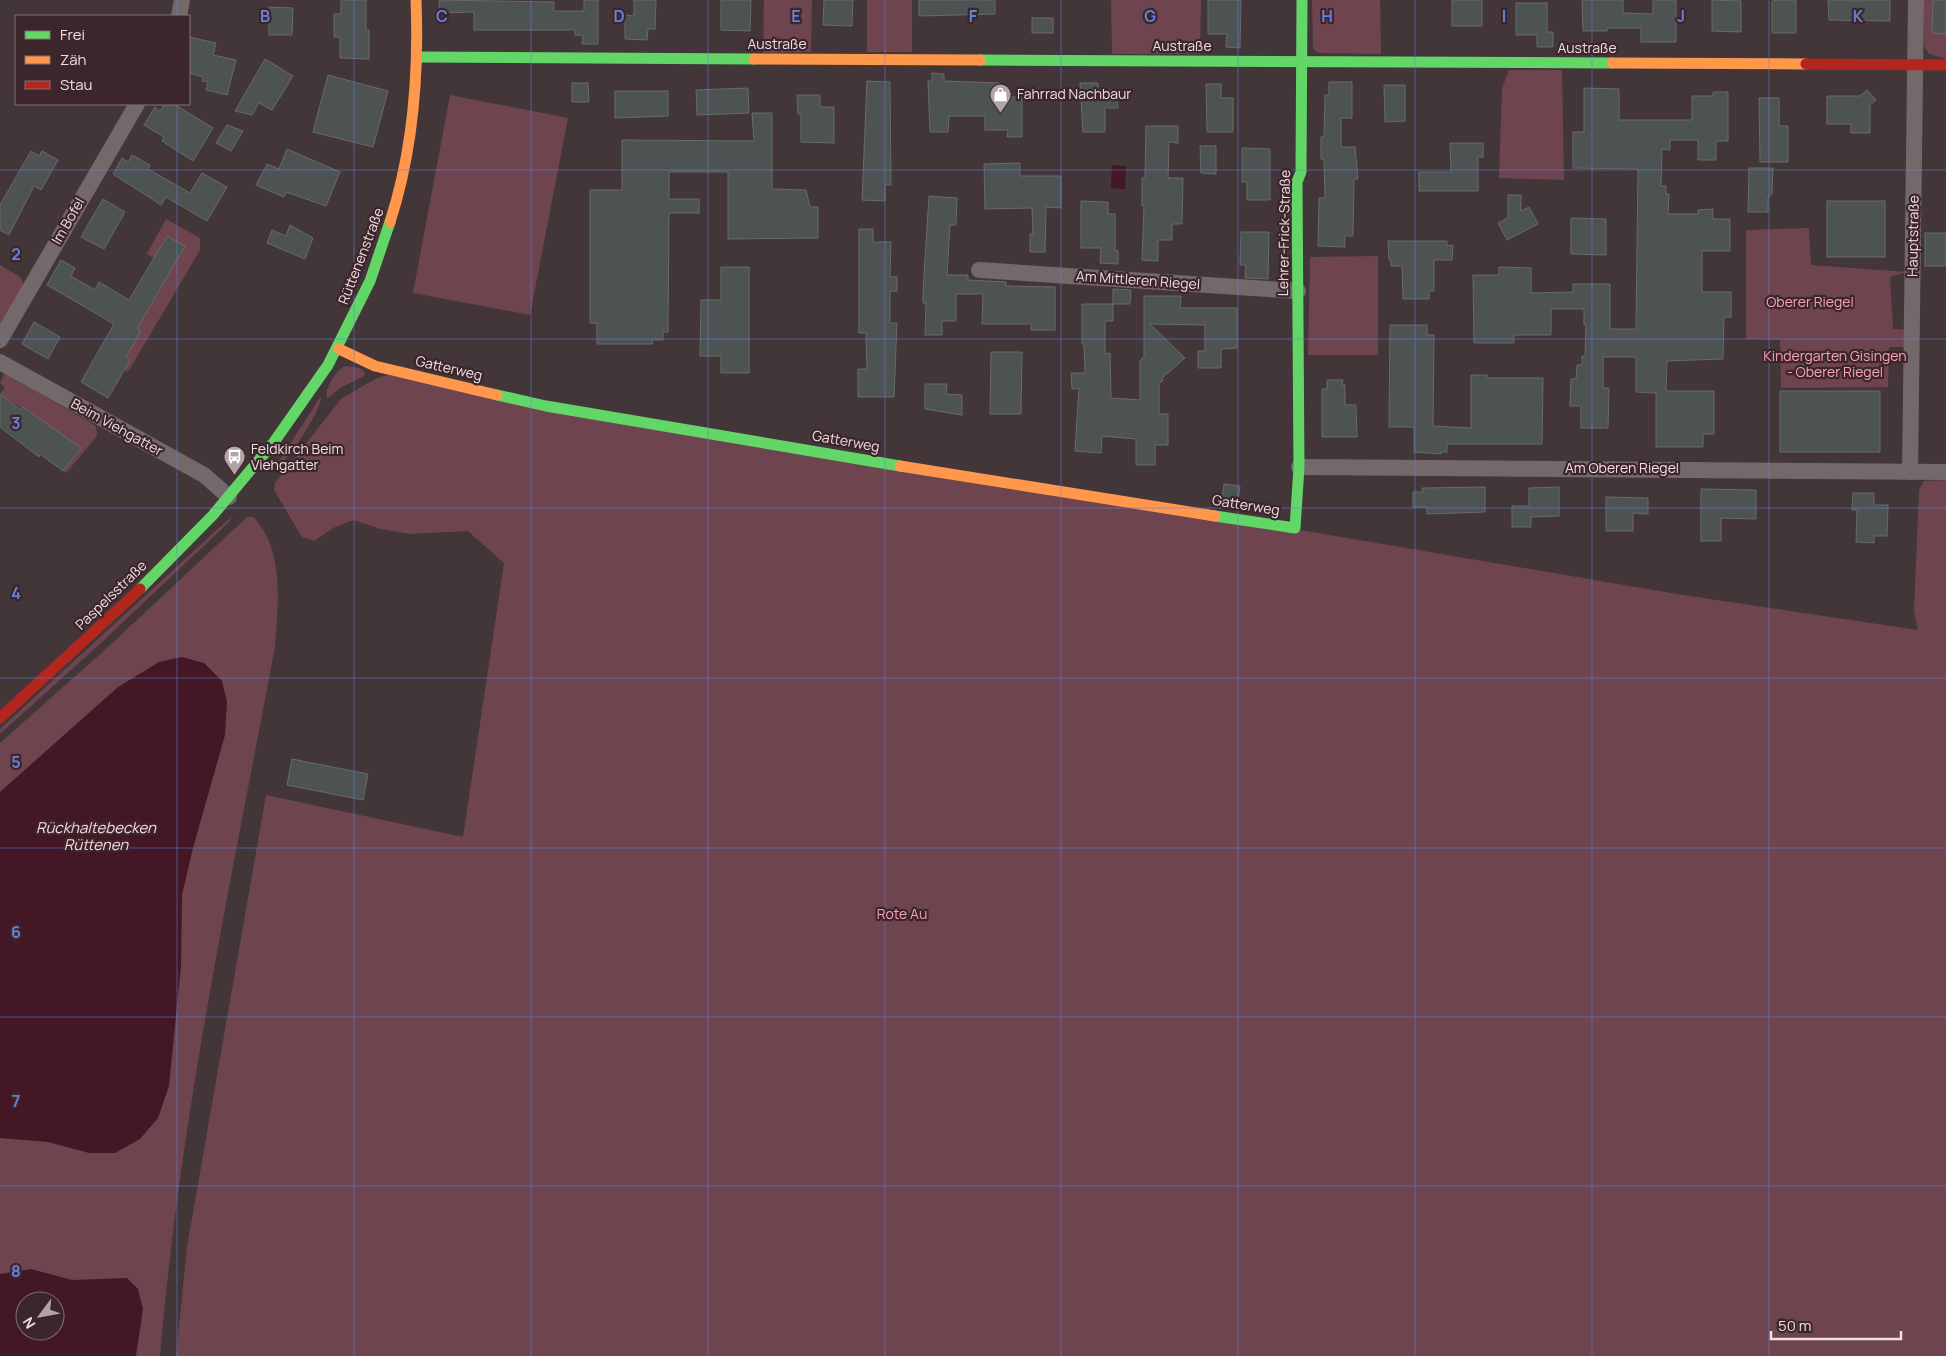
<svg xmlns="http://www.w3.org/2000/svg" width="1946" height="1356" viewBox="0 0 1946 1356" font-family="Manrope,sans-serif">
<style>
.green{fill:#6e454f;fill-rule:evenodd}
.water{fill:#431725;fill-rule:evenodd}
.building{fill:#4d5352;stroke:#696a69}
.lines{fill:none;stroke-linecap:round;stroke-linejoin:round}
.street{stroke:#73696b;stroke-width:16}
.fast{stroke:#63d668;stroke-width:11}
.slow{stroke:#ff974d;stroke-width:11}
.jam{stroke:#b3261e;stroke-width:11}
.grid{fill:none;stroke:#6681dc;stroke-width:1;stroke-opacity:0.55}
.labels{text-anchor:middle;stroke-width:4.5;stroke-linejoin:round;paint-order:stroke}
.street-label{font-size:14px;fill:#efdfe2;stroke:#3d262b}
.poi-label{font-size:14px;fill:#efdfe2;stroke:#3d262b;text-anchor:start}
.park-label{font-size:14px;fill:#f9a3b9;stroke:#3d262b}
.water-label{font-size:15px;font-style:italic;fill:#fbd7de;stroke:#3d262b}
.grid-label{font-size:16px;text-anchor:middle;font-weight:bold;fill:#6681dc;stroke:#3d262b;stroke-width:4.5;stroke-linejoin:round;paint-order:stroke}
</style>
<rect width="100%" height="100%" fill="#423638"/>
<g class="green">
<path d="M764,0H812L811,52L763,53Z"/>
<rect x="867" y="0" width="45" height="52"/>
<path d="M1111,0H1201L1200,54H1112Z"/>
<path d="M1312,0H1380L1381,54L1318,53L1313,49Z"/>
<path d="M1924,0H1946V59L1929,54L1924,46Z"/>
<path d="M1509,70H1562L1564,180L1499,178L1502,88Z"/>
<path d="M450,95L568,118L530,315L413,293Z"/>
<path d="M166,219L200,238V250L128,372L124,370L130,359L103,344L137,329L184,246L167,236L154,258L147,254Z"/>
<path d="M1809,228L1811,265L1907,272L1890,277L1893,329L1907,330V347H1889L1888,387L1781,388L1780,340L1746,339V230Z"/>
<path d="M1378,256V355H1308L1310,257Z"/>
<path d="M0,265L20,277L24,285L0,325Z"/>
<path d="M346,366L360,368L365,373L364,376L340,388L327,399C324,389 336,369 346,366Z"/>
<path d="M5,373L96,426L97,436L66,473L63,471L81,448L0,394L5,387L0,383Z"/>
<path d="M387,375L1683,595L1918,630L1914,611L1919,490L1924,481L1946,480V1356H176L187,1247L266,795L463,837L504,563L468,531L410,534L380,529L354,520L335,527L314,541L302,537L274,490L275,483L341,399L375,379Z"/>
<path d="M321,396C322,411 284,466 272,472Z"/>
<path d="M232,516L229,522L102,642L0,734V729Z"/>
<path d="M247,517H253C285,549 278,605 275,647C231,881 180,1118 160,1356H0V743L107,648ZM25,1301H55V1331H25Z"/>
</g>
<g class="water">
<path d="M1112,165L1126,166L1125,189L1111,188Z"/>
<path d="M182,657L204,663L222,681L227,702L225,735L193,848L182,895L181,966L169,1086L158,1118L140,1139L115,1153H89L48,1142L0,1138V792L118,687L159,662Z"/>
<path d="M31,1269L72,1280L127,1278L138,1289L143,1309L136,1356H0V1274ZM25,1301H55V1331H25Z"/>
</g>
<g class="building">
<path d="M341,0H366V30H369V59L340,58V37H334V14H341Z"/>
<path d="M439,0L554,2V11H584V0H598V44H582L583,35H575V30H474V12L440,13Z"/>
<path d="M634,0H656L655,29H648L647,40L625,39V15L634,16Z"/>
<path d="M721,0H751L750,31L721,30Z"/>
<path d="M824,0H853L852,26L823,25Z"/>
<path d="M919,0H995V14L919,16Z"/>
<path d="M1208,0H1241L1240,48L1226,47L1227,34H1208Z"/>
<rect x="1452" y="0" width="30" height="26"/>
<path d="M1582,0H1623V13L1653,14V0H1676V42H1641V28H1607V31H1583Z"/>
<path d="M1712,0L1741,1V32L1712,31Z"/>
<path d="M1777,0H1796V33H1772V1Z"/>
<path d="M1828,0H1890V21L1829,20Z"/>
<path d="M1933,0H1946V34L1932,33Z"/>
<path d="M1516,3H1547V32H1553V47H1537V35H1516Z"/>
<path d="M269,7L293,8L292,35H269Z"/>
<rect x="1032" y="18" width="21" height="15"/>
<path d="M189,37L216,43L213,55L236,60L227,95L206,90L208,82L202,81L203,77L189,73Z"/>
<path d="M265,59L293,76L272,110L259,103L252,115L235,111Z"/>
<path d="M932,73L944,74V81L999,83V97H1022V137H1007L1008,130H985V116H949L948,132H930L928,81H932Z"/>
<path d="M328,75L388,91L373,147L313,132Z"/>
<path d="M867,81L890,82L891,185H885V201L862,200Z"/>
<path d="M1329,82H1352V118H1341V147H1355L1358,179H1354L1353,236H1345V247L1318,246L1319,198H1325L1324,159H1321V137H1324L1325,95H1329Z"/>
<path d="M572,83H588L589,102H572Z"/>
<path d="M1080,83H1098V90H1117L1118,108H1105V132H1083Z"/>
<path d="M1206,84H1221V98H1233V132H1207Z"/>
<path d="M1384,85H1405V121L1385,122Z"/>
<path d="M748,88L749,113L697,115L696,90Z"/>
<path d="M1584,88L1619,89V120H1692V96H1713V92H1728V141H1716V160H1698V140H1670V150L1662,149L1661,186H1666V194H1669L1668,214H1698V210L1713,209V219H1730V251H1702V292H1731V317H1724L1723,359L1667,361L1666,391H1714V434H1703V447H1656V393L1636,392V357H1603V388H1609L1608,428H1581V406H1570L1571,379H1576L1577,365H1582V356H1585L1586,325H1584V309H1551V335H1514V343H1474L1473,275H1499V267L1531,268V293L1573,292V284H1610V329H1636L1638,169L1573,168V132H1584Z"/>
<path d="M1867,90L1876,100L1870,105V133H1851V124H1827V96H1860Z"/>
<path d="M615,91H668V116L615,118Z"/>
<path d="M797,95H820V107H834V143L801,142V114H798Z"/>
<path d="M1759,98H1779V126H1788V162H1760Z"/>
<path d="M165,104H174L213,128L193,161L162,141L164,137L144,125L155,107L160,111Z"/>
<path d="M752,113H772V189L806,190L810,207H818V238L728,239V172H669V199H699V213H669L668,332H663V340H652L653,344H597V323H590V190H622V140L754,141Z"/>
<path d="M227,125L243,131L231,151L216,143Z"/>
<path d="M1146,126H1178V143L1169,142L1168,178H1183L1182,224H1172V240H1158V261L1142,260L1144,205L1142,206V178H1145Z"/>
<path d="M1450,143H1483V157H1478V191H1419V172H1451Z"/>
<path d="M1200,146H1216V174L1201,173Z"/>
<path d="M1242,148L1270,149V200H1247V182H1242Z"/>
<path d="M287,149L340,172L326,206L286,192L284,197L256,185L267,164L279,169Z"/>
<path d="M31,151L39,156L42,151L58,160L41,190L34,186L9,235L0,230V205Z"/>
<path d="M132,155L150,165L148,169L190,193L202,173L227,187L207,221L166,197L161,205L113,174L122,158L128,162Z"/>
<path d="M1020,163V176H1061V208L1046,207L1045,252H1030V234H1033L1032,208L985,209L984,164Z"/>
<path d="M1749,168H1773L1772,194L1768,197V212H1748Z"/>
<path d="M1508,195H1521V211L1529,207L1538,224L1507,240L1498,223L1508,218Z"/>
<path d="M929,196L957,198L956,225H950L947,275H968V280L1006,282V286L1055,287V330H1031V324H982L983,294H956V321H942V335H925L926,303H923V291Z"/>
<path d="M103,199L125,212L104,249L81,237Z"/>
<path d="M1081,201L1108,202V214H1115V250L1118,251V264L1100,263L1101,248H1081Z"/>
<rect x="1827" y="201" width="58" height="56"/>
<path d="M1571,218L1606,219V255L1571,254Z"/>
<path d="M290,225L313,238L305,259L267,243L272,230L286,236Z"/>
<path d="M859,229H873V242H891L890,277H897V291H890V323H897L894,397H858V369H867L866,333H859Z"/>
<path d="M1241,232H1269L1268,279L1245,278L1246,265H1240Z"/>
<rect x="1925" y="233" width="21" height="33"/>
<path d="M167,236L185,246L137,329L141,331L126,357L130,360L108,398L81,382L114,324L47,285L61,260L75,268L71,276L95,290L99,282L129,300Z"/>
<path d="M1388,241H1447V246L1453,245L1452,260H1434V291H1429V299H1403L1402,266H1391V260H1389Z"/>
<path d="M721,267H749V373H721V356H700L701,300H721Z"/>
<path d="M1113,289L1131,290L1130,304H1113Z"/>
<path d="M1144,296H1181L1180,308H1237V348L1221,349V368H1198V351H1205V325L1150,324L1185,358L1162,378L1163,380L1159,384V414H1168V445H1155V465H1136V439L1102,436L1101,453L1075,451L1079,388L1072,389L1071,373H1085L1084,344H1082V304H1113V321H1105V354L1110,353L1111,398L1140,400V361L1144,357Z"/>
<path d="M34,322L60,337L48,359L22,344Z"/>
<path d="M1390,325H1427V335H1434L1433,426L1471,428V375H1487V378H1543L1542,444H1447V452H1441V454L1414,452V427H1389Z"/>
<path d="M991,352H1022L1021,414H990Z"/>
<path d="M1327,380H1343L1342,385H1345V405H1356L1357,437H1322V389H1327Z"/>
<path d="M925,384H947L946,394L962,395V415L925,409Z"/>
<rect x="1780" y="391" width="100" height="61"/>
<path d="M0,394L21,410L23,407L81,448L63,471L40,454L39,457L0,427Z"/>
<path d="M1224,484L1240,486L1238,502L1222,500Z"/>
<path d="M1485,487V512L1427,514V507H1413V492H1423L1422,488Z"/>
<path d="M1559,487V516L1531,517V527H1512V506H1529V488Z"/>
<path d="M1701,489L1756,490V519L1721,518V541H1701Z"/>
<path d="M1853,493H1874V505H1888L1887,536H1874V543L1856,542L1857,510H1852Z"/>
<path d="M1606,497L1648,498V514L1633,513V531H1606Z"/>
<path d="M292,759L368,774L363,800L287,785Z"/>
</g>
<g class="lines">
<g class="street">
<path d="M179,16L182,0"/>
<path d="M979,270L1298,291"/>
<path d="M0,340L137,104"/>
<path d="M0,362L204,475L229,497"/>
<path d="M1299,467L1946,472"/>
<path d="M1910,472L1916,0"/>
</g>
<g class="fast">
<path d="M418,57L754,59"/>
<path d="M980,60L1612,63"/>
<path d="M497,395L546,406L900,466"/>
<path d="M1215,516L1295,528L1299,467L1297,182L1301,172L1302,0"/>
<path d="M140,589L213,515L274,442L328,365L370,281L390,222"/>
</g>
<g class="slow">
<path d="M754,59L980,60"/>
<path d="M1612,63L1806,64"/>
<path d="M390,222C413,151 419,75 416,0"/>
<path d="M339,349L375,366L497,395"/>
<path d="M900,466L1215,516"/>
</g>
<g class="jam">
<path d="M1806,64L1946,65"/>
<path d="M0,718L140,589"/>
</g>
</g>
<path class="grid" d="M177,0V16M354,0V1356M531,0V1356M708,0V1356M885,0V1356M1061,0V1356M1238,0V1356M1415,0V1356M1592,0V1356M1769,0V1356M177,104V1356M0,170H1946M0,339H1946M0,508H1946M0,678H1946M0,848H1946M0,1017H1946M0,1186H1946"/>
<defs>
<symbol id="shop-pin" viewBox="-11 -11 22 30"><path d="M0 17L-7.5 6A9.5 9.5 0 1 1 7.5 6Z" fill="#b2a4a6" stroke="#3d262b"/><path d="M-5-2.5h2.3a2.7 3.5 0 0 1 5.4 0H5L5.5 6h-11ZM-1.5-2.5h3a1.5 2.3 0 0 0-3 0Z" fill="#fff"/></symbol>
<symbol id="bus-pin" viewBox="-11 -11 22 30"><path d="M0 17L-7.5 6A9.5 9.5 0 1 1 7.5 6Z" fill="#b2a4a6" stroke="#3d262b"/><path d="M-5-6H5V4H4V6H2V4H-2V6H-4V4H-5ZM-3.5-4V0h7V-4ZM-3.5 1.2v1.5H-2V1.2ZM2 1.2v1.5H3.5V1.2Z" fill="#fff"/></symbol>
</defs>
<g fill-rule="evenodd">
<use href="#shop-pin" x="988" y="82" width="25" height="34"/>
<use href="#bus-pin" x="222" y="444" width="25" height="34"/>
</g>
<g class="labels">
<g class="street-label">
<text x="777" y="49">Austraße</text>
<text x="1182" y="51">Austraße</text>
<text x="1587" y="53">Austraße</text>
<text transform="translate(68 221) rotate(-60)" y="5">Im Bofel</text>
<text transform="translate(1284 233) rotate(-89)" y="5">Lehrer-Frick-Straße</text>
<text transform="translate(1913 236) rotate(-89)" y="5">Hauptstraße</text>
<text transform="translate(361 256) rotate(-69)" y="5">Rüttenenstraße</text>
<text transform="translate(1138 280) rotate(4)" y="5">Am Mittleren Riegel</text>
<text transform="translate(449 368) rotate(13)" y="5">Gatterweg</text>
<text transform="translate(117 427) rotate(29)" y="5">Beim Viehgatter</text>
<text transform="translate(846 441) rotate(10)" y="5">Gatterweg</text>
<text x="1622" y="473">Am Oberen Riegel</text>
<text transform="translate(1246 505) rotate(9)" y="5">Gatterweg</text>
<text transform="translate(111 595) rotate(-44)" y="5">Paspelsstraße</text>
</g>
<g class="poi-label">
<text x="1017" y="99">Fahrrad Nachbaur</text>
<text x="251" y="454">Feldkirch Beim<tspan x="251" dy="16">Viehgatter</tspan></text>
</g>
<g class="park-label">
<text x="1810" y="307">Oberer Riegel</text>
<text x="1835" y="361">Kindergarten Gisingen<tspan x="1835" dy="16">- Oberer Riegel</tspan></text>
<text x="902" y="919">Rote Au</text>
</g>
<g class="water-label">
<text x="96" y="833">Rückhaltebecken<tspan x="96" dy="17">Rüttenen</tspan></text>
</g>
</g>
<g class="grid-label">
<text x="265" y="22">B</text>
<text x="442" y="22">C</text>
<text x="619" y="22">D</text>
<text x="796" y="22">E</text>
<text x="973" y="22">F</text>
<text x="1150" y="22">G</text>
<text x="1327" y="22">H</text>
<text x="1504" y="22">I</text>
<text x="1681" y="22">J</text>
<text x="1858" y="22">K</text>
<text x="16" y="260">2</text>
<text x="16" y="429">3</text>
<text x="16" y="599">4</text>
<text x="16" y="768">5</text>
<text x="16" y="938">6</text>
<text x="16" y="1107">7</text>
<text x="16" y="1277">8</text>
</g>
<rect x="15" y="15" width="175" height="90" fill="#3d262b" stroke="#847074"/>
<rect x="25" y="31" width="25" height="8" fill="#63d668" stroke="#847074"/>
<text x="60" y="40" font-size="15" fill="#efdfe2">Frei</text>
<rect x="25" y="56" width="25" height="8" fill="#ff974d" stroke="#847074"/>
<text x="60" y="65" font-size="15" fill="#efdfe2">Zäh</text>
<rect x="25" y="81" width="25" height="8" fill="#b3261e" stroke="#847074"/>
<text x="60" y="90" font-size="15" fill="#efdfe2">Stau</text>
<g transform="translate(40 1316) rotate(238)"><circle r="24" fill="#3d262b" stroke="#847074"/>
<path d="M0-4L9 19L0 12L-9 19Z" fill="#b2a4a6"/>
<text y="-8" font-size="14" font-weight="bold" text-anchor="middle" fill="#efdfe2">N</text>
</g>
<path d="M1771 1331v8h130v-8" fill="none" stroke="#efdfe2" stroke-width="2.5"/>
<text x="1778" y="1331" font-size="15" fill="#efdfe2" stroke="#3d262b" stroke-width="4" paint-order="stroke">50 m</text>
</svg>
